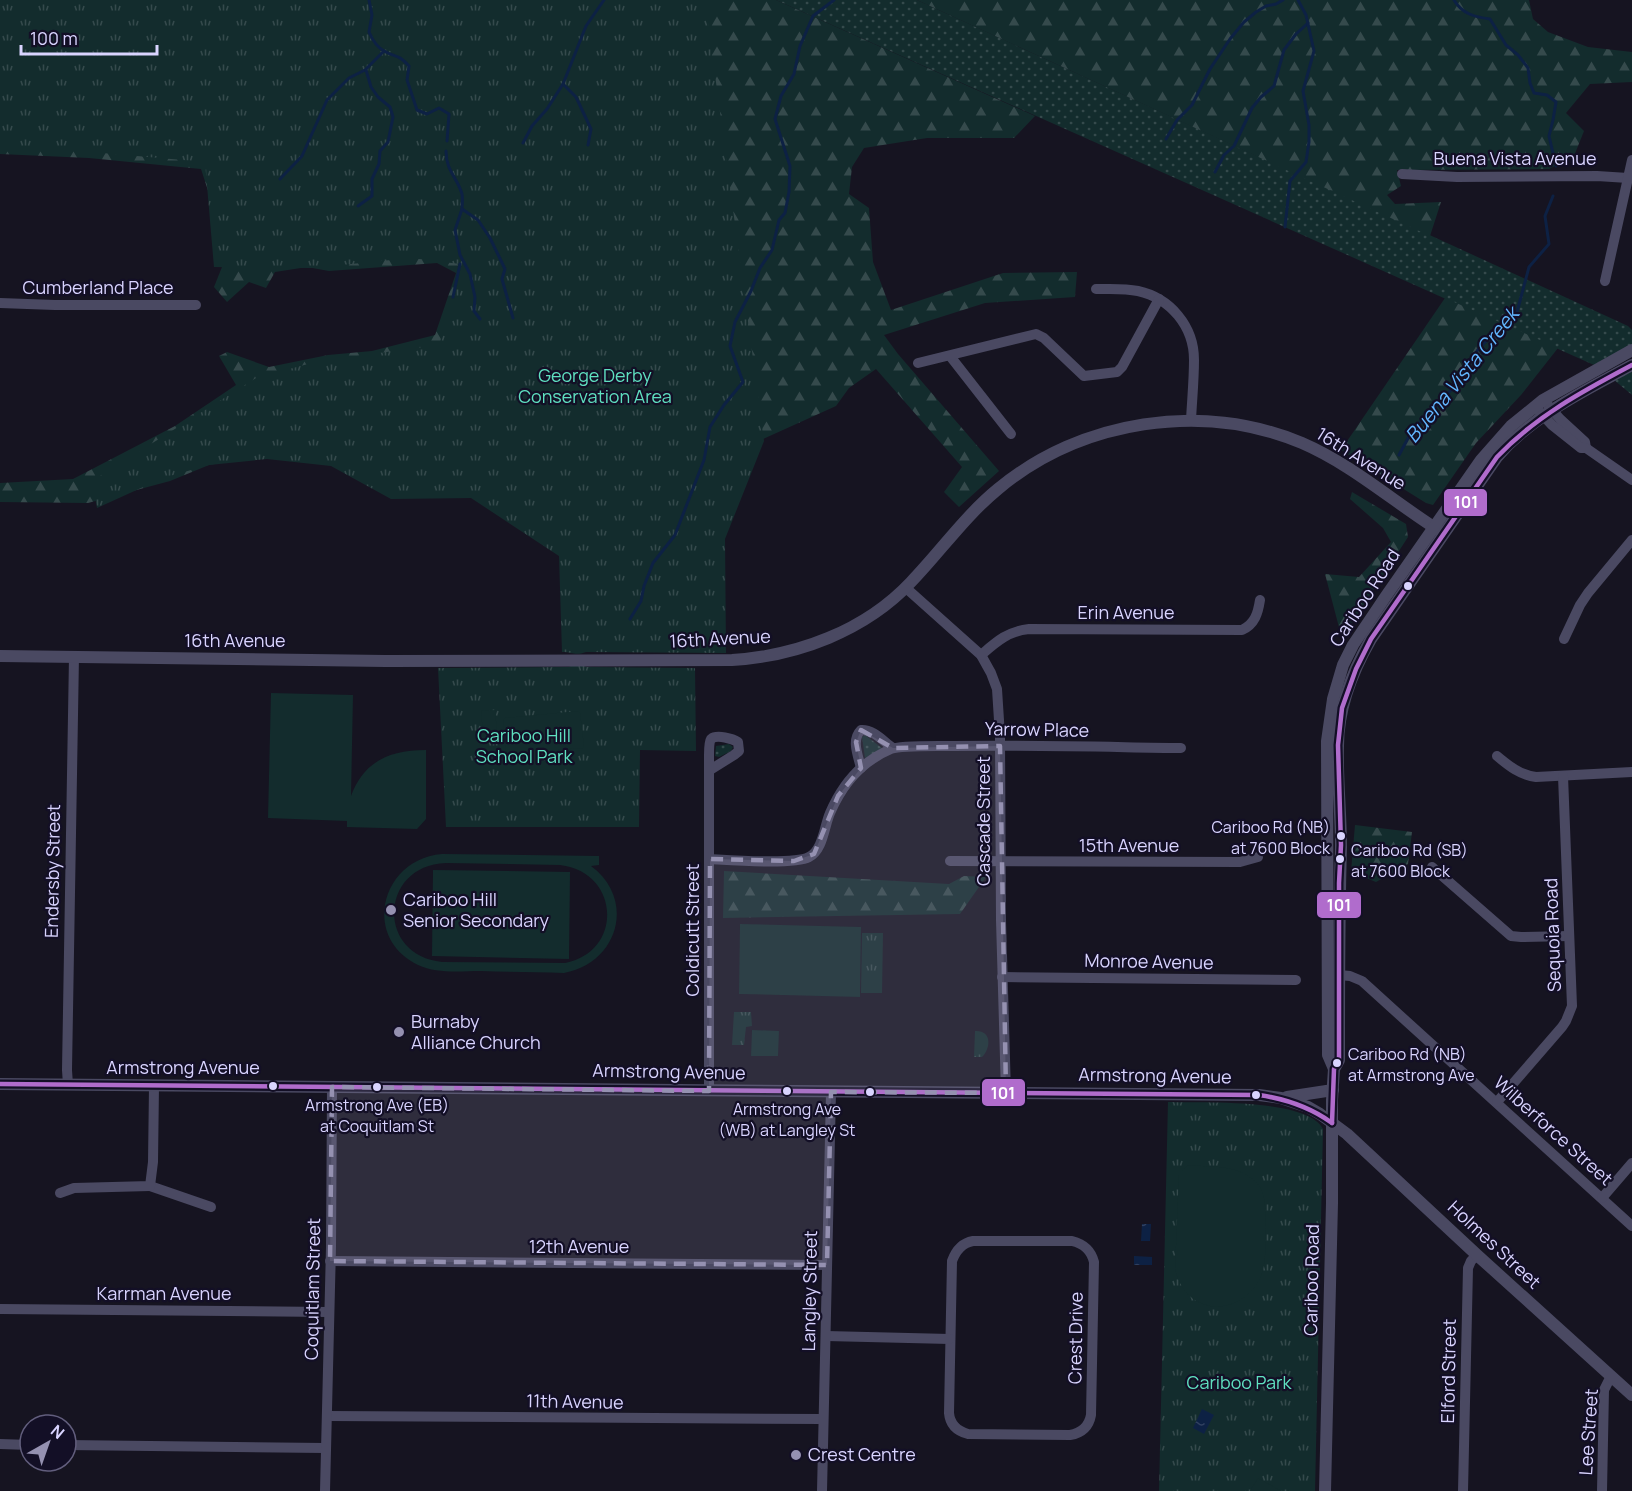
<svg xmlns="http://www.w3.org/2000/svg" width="1632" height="1491" viewBox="0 0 1632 1491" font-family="Manrope,sans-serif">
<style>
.grass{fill:url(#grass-dots)}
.forest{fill:url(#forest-firs)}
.park{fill:url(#park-tufts)}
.pitch{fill:#132c2d;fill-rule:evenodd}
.water{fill:url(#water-ripples)}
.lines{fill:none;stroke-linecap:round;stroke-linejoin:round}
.stream{stroke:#0d2144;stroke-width:3}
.minor{stroke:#4a4962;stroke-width:10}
.tertiary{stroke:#4a4962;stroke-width:12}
.bus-1-casing{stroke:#130f26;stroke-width:9}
.bus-1{stroke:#b06ccc;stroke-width:4.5}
.marked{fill:#9591b1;fill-opacity:0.2;stroke:#9591b1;stroke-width:4.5;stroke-dasharray:12 8;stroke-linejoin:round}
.bus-dot{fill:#d9d4ff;stroke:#130f26;stroke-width:2}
.poi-dot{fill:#9591b1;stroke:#130f26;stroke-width:2}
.labels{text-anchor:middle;stroke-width:4.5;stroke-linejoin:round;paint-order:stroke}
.bus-label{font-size:16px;fill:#d9d4ff;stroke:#130f26;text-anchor:start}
.street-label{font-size:18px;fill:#d9d4ff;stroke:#130f26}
.park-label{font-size:18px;fill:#5fe0c0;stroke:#130f26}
.poi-label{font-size:18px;fill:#d9d4ff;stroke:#130f26;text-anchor:start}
.water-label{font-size:20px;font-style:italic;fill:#62b6ff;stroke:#130f26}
.line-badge{stroke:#130f26;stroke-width:2}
.badge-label{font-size:16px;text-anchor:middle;font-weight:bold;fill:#fff}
</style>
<defs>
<pattern id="grass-dots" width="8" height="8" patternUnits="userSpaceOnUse" patternTransform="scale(1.5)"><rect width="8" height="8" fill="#132c2d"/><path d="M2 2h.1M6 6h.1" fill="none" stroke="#354a4c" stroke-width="1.8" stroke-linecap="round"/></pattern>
<pattern id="forest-firs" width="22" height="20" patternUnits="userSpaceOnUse" patternTransform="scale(1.5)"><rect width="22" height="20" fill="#132c2d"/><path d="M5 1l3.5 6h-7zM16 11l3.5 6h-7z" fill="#354a4c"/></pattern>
<pattern id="park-tufts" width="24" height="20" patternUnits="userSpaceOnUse" patternTransform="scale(1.5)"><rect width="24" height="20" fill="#132c2d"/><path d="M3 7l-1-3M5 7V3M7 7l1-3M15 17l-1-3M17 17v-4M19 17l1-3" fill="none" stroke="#354a4c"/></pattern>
<pattern id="water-ripples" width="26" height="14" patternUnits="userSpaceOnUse" patternTransform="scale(1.5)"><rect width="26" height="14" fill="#0d2144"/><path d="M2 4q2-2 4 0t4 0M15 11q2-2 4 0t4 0" fill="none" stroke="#304060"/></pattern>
</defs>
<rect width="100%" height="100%" fill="#161421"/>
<g class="grass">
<path d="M776,0H917L1628,326L1632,330V344L1594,365Z"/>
<path d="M1632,371V395L1614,380Z"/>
<path d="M865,735L882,748L865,758L862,737Z"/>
<path d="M729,744L733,747L731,751L719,757L715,756L716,746Z"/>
</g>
<g class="forest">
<path d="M0,0H776L1035,116L1014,138H927L864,148L852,167L849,194L869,208L873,262L891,310L1003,273L1077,272L1075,297L985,303L884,335L898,354L999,471L959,507L944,492L962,467L876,369L849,388L836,406L763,439L723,540V628L727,646L567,638L570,552L491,495L319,446L209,465L170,481L88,503L0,502V483L73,479L175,426L236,385L219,356L227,352L269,367L328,355L372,351L435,335L456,273L437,263L329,271L307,267L275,272L266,288L249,282L227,302L214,287L228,252L201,169L89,158L0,154Z"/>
<path d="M917,0H1529L1533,19L1548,32L1588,47L1632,52V82L1590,84L1566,113L1584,131L1574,156L1549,169L1397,170L1401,186L1387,195L1395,204L1441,202L1430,236Z"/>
<path d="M1445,298L1558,348L1521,395L1476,443L1433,505L1426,503L1341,450Z"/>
<path d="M1352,492L1406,524L1408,537L1351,625L1340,631L1325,574L1359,577L1391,542L1383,528L1350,499Z"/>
<path d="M1355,825L1412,832L1408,864L1376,882L1351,872Z"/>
<path d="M724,871L949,884L964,876L986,877L960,914L723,918Z"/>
</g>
<g class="park">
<path d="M0,0H705L764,441L725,539L726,653L586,652C575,656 573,652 562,652L559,556L471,498L391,499L331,466L267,459L209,465L163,478L97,508L92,481L256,378L319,361L439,345L453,297L460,264L411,258L311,268L214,267L205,162L80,151L0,147Z"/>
<path d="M574,664H580L586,667L695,668L696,751L640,750L639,827H446L438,668L569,667Z"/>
<path d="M862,933H883L882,993H861Z"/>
<path d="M734,1012H751L752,1026L746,1027L744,1045H732Z"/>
<path d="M975,1031C992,1030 991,1048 982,1057H974Z"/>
<path d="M1168,1102C1199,1103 1308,1098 1323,1129L1315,1491H1159Z"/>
</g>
<g class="pitch">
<path d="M271,693L353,695L351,796C364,761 390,750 426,750V819L417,829L347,827V821L268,818Z"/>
<path d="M495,710L497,732L483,733L481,711Z"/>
<path d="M578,711L580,713L584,746L583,748L508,754L506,753L503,720L505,718Z"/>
<path d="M442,854L599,856V865L591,866C636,899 619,963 564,973C537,972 509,972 481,971C461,971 437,974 418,965C361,938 381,859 442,854ZM446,863L560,865C620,872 624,951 565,963L442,962C375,955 380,865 446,863Z"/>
<path d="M433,870L570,872L569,959L432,956Z"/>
<path d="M740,924L861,927L860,997L739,994Z"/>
<path d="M752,1030L779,1031L778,1056H751Z"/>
<path d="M1188,1165C1205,1167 1227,1165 1243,1173C1249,1176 1256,1181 1260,1187C1267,1199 1265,1215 1265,1228C1265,1240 1266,1253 1264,1265C1260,1293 1230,1314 1203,1304C1187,1298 1179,1285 1175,1269L1179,1174Z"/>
<path d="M1258,1478L1281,1491H1250Z"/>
</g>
<g class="water">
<path d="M1142,1224H1151L1150,1241H1141Z"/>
<path d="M1134,1256L1152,1257V1265H1134Z"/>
<path d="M1202,1409L1214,1415L1204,1434L1193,1428Z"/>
</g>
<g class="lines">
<g class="stream">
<path d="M369,0L372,15L369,32C372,39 377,47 384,51C396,58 397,53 409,66L407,80L417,110L427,114L439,108L449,114L447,141"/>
<path d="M1454,0C1462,14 1475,17 1490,19L1506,45L1518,55L1528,68L1530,83L1534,93L1547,95L1556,102L1553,120L1549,136L1556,166"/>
<path d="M563,84L576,97L591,129L588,145"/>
<path d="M1166,139L1177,120L1192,105L1210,69L1230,39L1244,22L1256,12L1266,6L1276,4L1283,0"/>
<path d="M523,143L532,126L547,109L563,84L586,26L604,0"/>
<path d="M446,151C446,171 457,177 462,194C463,199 462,204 462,209L478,220L490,238L505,269L502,279L513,318"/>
<path d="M1215,172L1224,155L1234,146L1252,108L1261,97L1274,86L1284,50L1296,34L1308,23"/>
<path d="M280,179L302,156L327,100L349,78L365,70L384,51"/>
<path d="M358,206L372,196V179L379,164L380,151L388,142L393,117L390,107L378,97L371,87L366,70"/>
<path d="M462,209L455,230L460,255L470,274L475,297L474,311L480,319"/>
<path d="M1285,227L1290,181L1306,162L1309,142V125L1303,91L1314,51L1306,15L1298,0"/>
<path d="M453,297L460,264"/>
<path d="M1399,455L1412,431L1454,387L1479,348L1517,312L1529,267L1549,244L1545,216L1553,196"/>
<path d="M630,619L641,601L644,586L653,563L675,535L704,460L710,427L724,405L743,382L730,346L735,322L751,291L760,268L772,250L779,220L785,213L789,192L790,166L775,119L781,96L794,74L800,46L813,16L834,0"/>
</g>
<g class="minor">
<path d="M1402,174L1457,177L1597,176L1628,178"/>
<path d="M1605,281L1632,160"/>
<path d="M1096,289C1110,289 1124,288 1138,291C1170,298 1194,326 1194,360C1194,380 1192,400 1191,420"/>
<path d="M0,303L55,305H196"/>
<path d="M950,356L1011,434"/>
<path d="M918,363L1036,334L1044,338L1084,376L1117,372L1122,367L1159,299"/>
<path d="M1547,404L1560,419L1585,442L1586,448"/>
<path d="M1539,411L1552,425L1581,448H1586L1632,480"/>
<path d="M906,588L981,655L991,673L997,689L1000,736L1001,920L1006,1093"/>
<path d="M1564,639L1580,605L1588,593L1632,540"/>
<path d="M981,655C996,642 1008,631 1029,629L1242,630C1255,624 1258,613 1260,600"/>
<path d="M1497,756C1509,766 1520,775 1536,777L1632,772"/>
<path d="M861,768C858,755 851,740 861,730C873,729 883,741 893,748"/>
<path d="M710,859C729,860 794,865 809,857C823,850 824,827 830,813C842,785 862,761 891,749C901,745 941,746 954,746C1030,745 1106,747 1181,748"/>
<path d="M950,861L1240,862L1258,857"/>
<path d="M1432,867L1511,936L1521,937L1569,936"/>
<path d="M1339,975L1350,976L1362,981L1632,1226"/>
<path d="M1002,977L1296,980"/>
<path d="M68,1085L67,1070L74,656"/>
<path d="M709,1091V755C709,752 709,742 711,739C717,734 733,739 738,742L739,751L734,755L710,770"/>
<path d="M1497,1102L1562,1027L1566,1021L1572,1006L1563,776"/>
<path d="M150,1186L211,1207"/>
<path d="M60,1193L74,1188L150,1186L153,1162L154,1086"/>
<path d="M1602,1198L1632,1163"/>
<path d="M973,1241H1072C1084,1244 1091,1250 1094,1262L1091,1415C1089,1426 1082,1433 1070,1435L968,1434C957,1431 950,1425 949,1413L952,1261C956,1250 962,1243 973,1241Z"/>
<path d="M330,1261L827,1265"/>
<path d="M0,1309L328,1312"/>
<path d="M826,1336L950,1339"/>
<path d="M327,1416L823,1419"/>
<path d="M0,1444L30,1445"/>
<path d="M66,1445L325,1448"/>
<path d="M325,1491L331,1247L332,1087"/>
<path d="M822,1491L831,1092"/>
<path d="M1463,1491L1468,1268L1471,1261L1477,1255"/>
<path d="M1602,1491L1604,1390L1611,1376"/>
</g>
<g class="tertiary">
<path d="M0,656L386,661L732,660C797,656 865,631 911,582C940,552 965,516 998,489C1081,420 1202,401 1302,443C1353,465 1396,504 1443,533"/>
<path d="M1334,1069L1328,1055L1327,741L1333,699L1343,665L1353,645L1386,596L1481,460L1511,426L1543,400L1632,350"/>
<path d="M0,1084L1259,1095L1281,1098L1308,1107L1320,1114L1347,1134L1477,1255L1632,1395"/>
<path d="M1287,1097L1333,1090"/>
<path d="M1325,1491L1332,1203V1100L1334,1069L1339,1060V1047C1339,980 1339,913 1341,847C1341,813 1337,780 1338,746C1338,708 1352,672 1371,639L1497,457C1533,415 1584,391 1632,365"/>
</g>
<defs>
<g id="bus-1">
<path d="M0,1084L1259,1095C1286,1099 1310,1107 1332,1123"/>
<path d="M1332,1123L1334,1069L1339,1060V883L1341,845L1338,745L1342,708L1356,669L1371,639L1497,457C1536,416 1583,391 1632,365"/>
</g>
</defs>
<use href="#bus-1" class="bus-1-casing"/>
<use href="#bus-1" class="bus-1"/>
</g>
<path class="marked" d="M861,730L893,748L1000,746L1006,1093L831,1092L827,1265L330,1261L332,1087L709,1091L710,859L794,861L814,854L838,796L861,768L856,742Z"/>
<g class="bus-dot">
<circle cx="1408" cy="586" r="5"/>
<circle cx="1341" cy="836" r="5"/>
<circle cx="1340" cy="859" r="5"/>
<circle cx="1337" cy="1063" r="5"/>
<circle cx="273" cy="1086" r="5"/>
<circle cx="377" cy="1087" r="5"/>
<circle cx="787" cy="1091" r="5"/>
<circle cx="870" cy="1092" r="5"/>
<circle cx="1256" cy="1095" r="5"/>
</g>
<g class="poi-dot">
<circle cx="391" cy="910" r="6"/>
<circle cx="399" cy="1032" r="6"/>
<circle cx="796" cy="1455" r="6"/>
</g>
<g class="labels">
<g class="bus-label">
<text x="1330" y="833" text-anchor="end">Cariboo Rd (NB)<tspan x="1330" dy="21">at 7600 Block</tspan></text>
<text x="1351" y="856">Cariboo Rd (SB)<tspan x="1351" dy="21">at 7600 Block</tspan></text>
<text x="1348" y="1060">Cariboo Rd (NB)<tspan x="1348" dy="21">at Armstrong Ave</tspan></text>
<text x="377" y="1111" text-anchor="middle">Armstrong Ave (EB)<tspan x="377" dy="21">at Coquitlam St</tspan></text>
<text x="787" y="1115" text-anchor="middle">Armstrong Ave<tspan x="787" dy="21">(WB) at Langley St</tspan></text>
</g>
<g class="street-label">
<text x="1515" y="165">Buena Vista Avenue</text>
<text x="98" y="294">Cumberland Place</text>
<text transform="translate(1361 459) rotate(32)" y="6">16th Avenue</text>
<text transform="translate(1365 598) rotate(-57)" y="6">Cariboo Road</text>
<text x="1126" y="619">Erin Avenue</text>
<text transform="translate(720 639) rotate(-3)" y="6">16th Avenue</text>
<text x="235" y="647">16th Avenue</text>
<text transform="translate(1037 730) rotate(1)" y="6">Yarrow Place</text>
<text transform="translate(984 821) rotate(-90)" y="6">Cascade Street</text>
<text x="1129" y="852">15th Avenue</text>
<text transform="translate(53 871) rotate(-89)" y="6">Endersby Street</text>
<text transform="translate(693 930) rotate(-90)" y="6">Coldicutt Street</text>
<text transform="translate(1553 935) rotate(-92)" y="6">Sequoia Road</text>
<text transform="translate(1149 962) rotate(1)" y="6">Monroe Avenue</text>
<text x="183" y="1074">Armstrong Avenue</text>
<text transform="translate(669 1072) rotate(1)" y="6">Armstrong Avenue</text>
<text transform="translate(1155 1076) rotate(1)" y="6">Armstrong Avenue</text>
<text transform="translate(1553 1131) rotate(42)" y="6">Wilberforce Street</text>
<text transform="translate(1494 1245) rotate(43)" y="6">Holmes Street</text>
<text x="579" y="1253">12th Avenue</text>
<text transform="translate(1312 1280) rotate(-89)" y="6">Cariboo Road</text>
<text transform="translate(313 1289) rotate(-89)" y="6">Coquitlam Street</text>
<text transform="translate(810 1291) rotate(-89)" y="6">Langley Street</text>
<text x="164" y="1300">Karrman Avenue</text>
<text transform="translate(1076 1338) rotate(-89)" y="6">Crest Drive</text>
<text transform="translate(1449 1371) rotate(-89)" y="6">Elford Street</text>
<text transform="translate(575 1402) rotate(1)" y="6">11th Avenue</text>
<text transform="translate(1589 1432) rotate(-86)" y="6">Lee Street</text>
</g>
<g class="park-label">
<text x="595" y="382">George Derby<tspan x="595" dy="21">Conservation Area</tspan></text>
<text x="524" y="742">Cariboo Hill<tspan x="524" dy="21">School Park</tspan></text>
<text x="1239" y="1389">Cariboo Park</text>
</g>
<g class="poi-label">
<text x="403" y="906">Cariboo Hill<tspan x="403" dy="21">Senior Secondary</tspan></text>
<text x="411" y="1028">Burnaby<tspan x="411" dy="21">Alliance Church</tspan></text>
<text x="808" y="1461">Crest Centre</text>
</g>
<g class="water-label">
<text transform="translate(1462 375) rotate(-51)" y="7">Buena Vista Creek</text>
</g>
</g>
<g class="line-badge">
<rect x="1443" y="488" width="45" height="29" rx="6" fill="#b06ccc"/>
<rect x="1316" y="891" width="46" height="28" rx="6" fill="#b06ccc"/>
<rect x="981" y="1078" width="45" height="29" rx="6" fill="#b06ccc"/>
</g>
<g class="badge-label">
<text x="1466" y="508">101</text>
<text x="1339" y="911">101</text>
<text x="1003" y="1099">101</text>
</g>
<g transform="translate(48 1443) rotate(40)"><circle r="28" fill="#130f26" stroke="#625e7d" stroke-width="1.5"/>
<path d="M0-4.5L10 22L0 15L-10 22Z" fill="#9591b1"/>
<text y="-9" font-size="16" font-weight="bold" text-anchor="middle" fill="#d9d4ff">N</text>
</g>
<path d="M21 45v9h136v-9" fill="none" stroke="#d9d4ff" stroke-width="3"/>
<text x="30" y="45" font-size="18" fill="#d9d4ff" stroke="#130f26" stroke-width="4.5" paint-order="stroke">100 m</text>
</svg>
